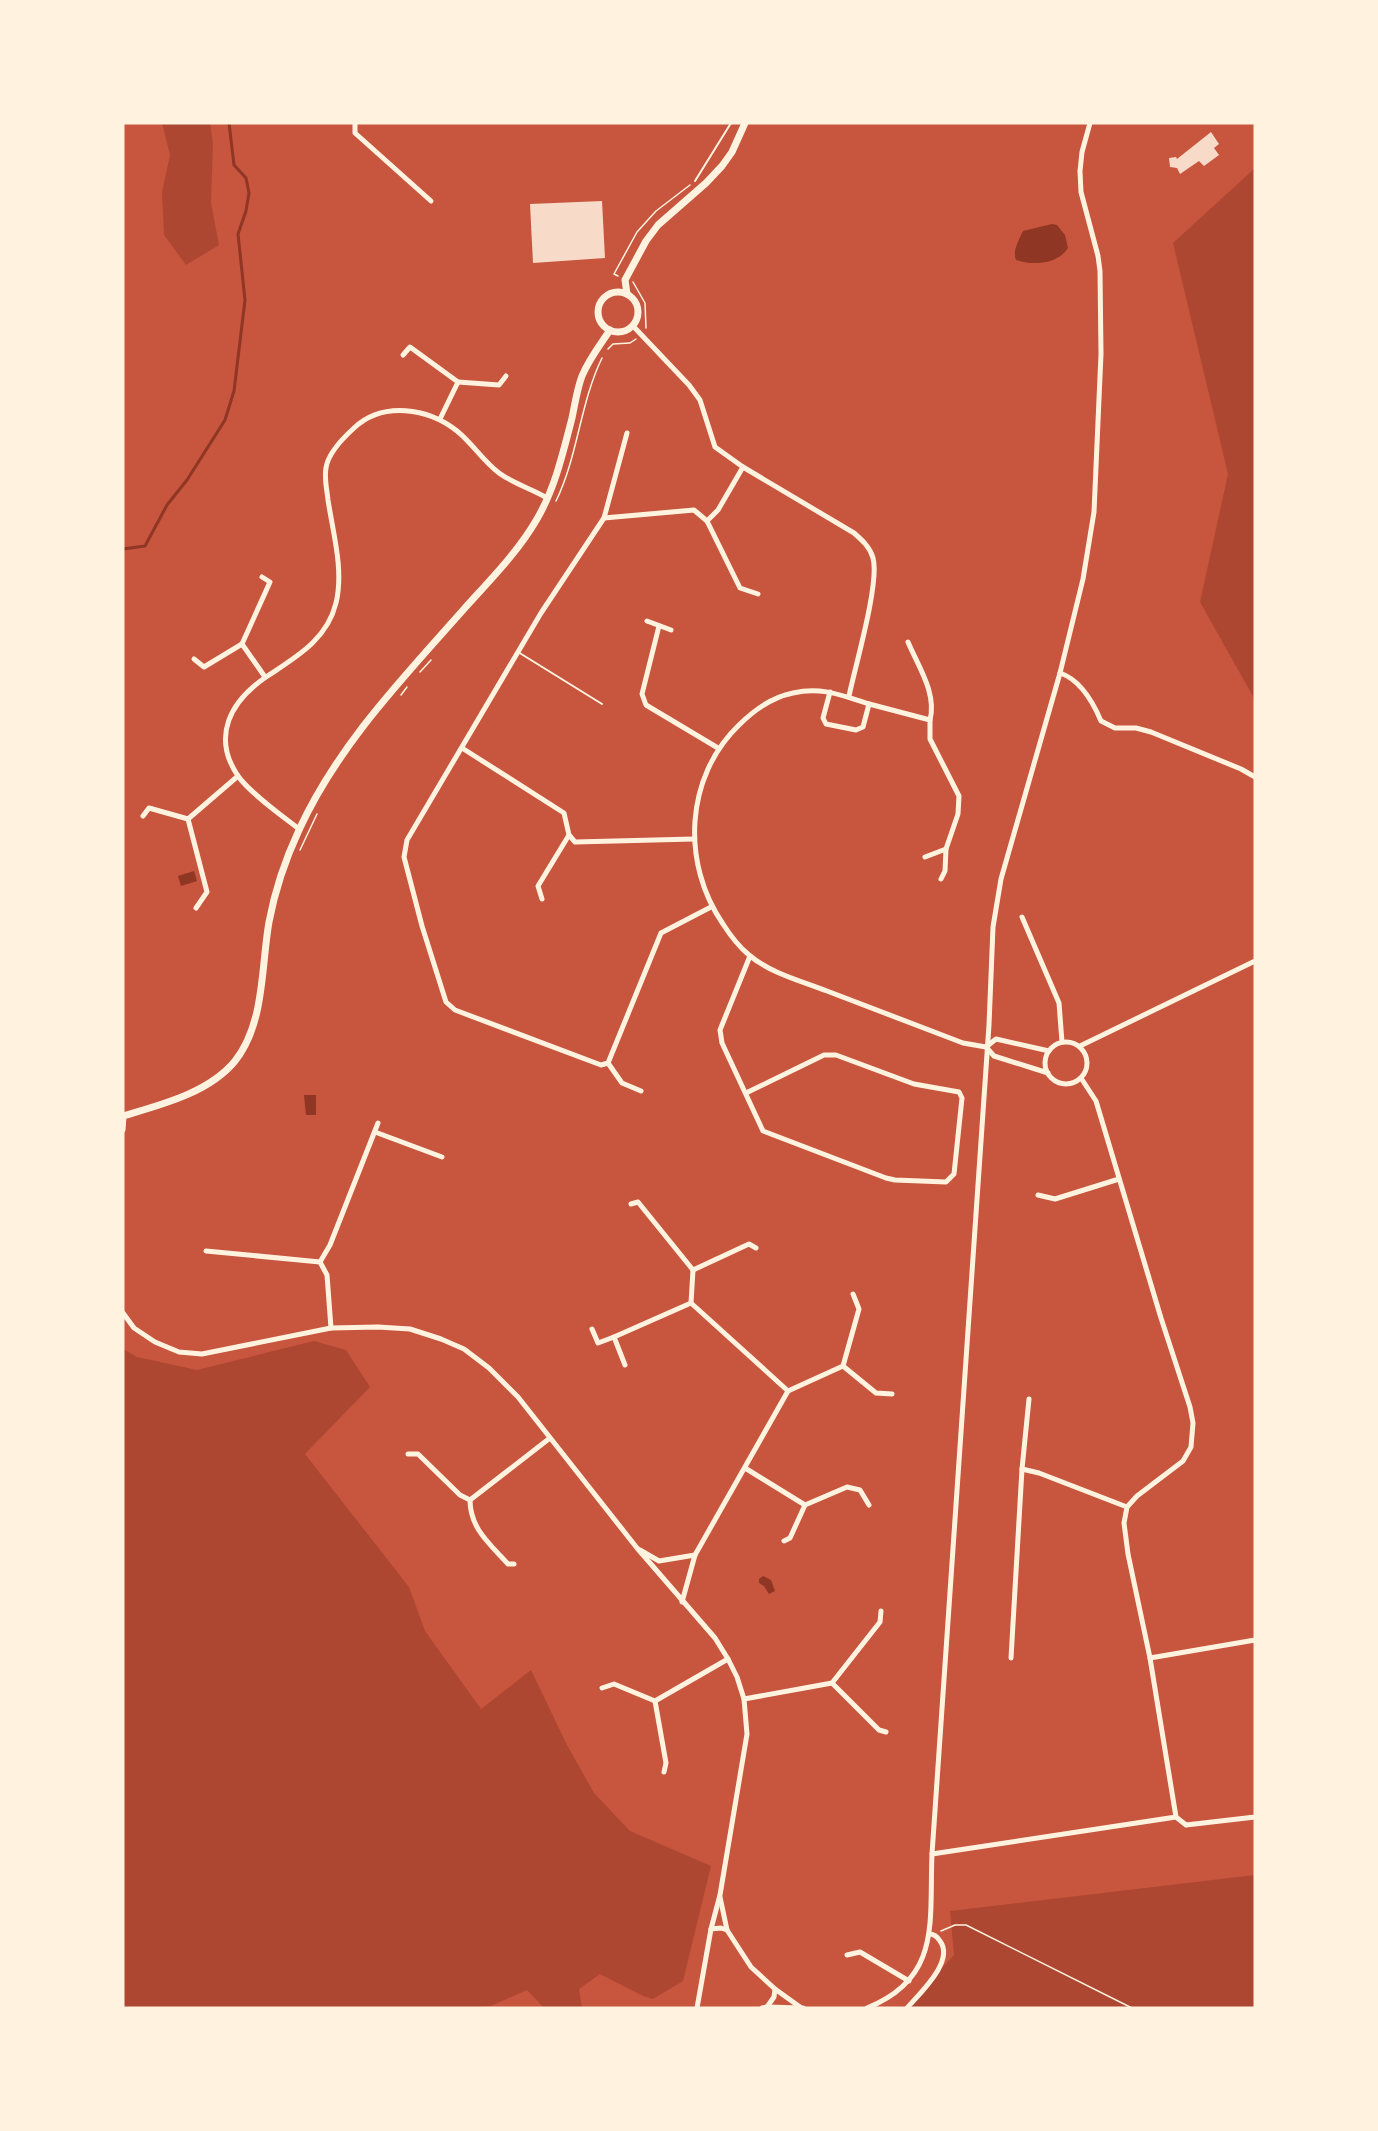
<svg xmlns="http://www.w3.org/2000/svg" width="1378" height="2131" viewBox="0 0 1378 2131" font-family="Helvetica,sans-serif">
<style>
.green{fill:#ae4732}
.water{fill:#8f3625}
.lines{fill:none;stroke-linecap:round;stroke-linejoin:round}
.stream{stroke:#8f3625;stroke-width:3}
.building{fill:#f7dbc8}
.path{stroke:#fff3e0;stroke-width:1.5}
.service{stroke:#fff3e0;stroke-width:2}
.minor{stroke:#fff3e0;stroke-width:5}
.tertiary{stroke:#fff3e0;stroke-width:7}
</style>
<rect width="100%" height="100%" fill="#c8553d"/>
<g class="green">
<path d="M162,123H210L213,144L211,203L219,245L186,265L164,235L162,192L170,155Z"/>
<path d="M1255,168V700L1200,602L1228,474L1173,243Z"/>
<path d="M314,1341L346,1350L370,1387L305,1454L409,1587L425,1631L481,1709L531,1670L567,1745L594,1793L630,1831L711,1866L683,1981L653,1999L643,1996L600,1974L579,1989L582,2008H544L527,1990L491,2006L470,2008H123V1349L137,1357L197,1370Z"/>
<path d="M1255,1875V2008H904L954,1955L950,1911Z"/>
</g>
<g class="water">
<path d="M1052,224L1057,225L1065,235L1068,248C1058,264 1033,266 1016,260C1012,251 1019,240 1023,231Z"/>
<path d="M194,871L197,881L181,886L178,876Z"/>
<path d="M304,1095H316V1115H306Z"/>
<path d="M763,1576L771,1580L775,1591L769,1594L764,1586L759,1583V1579Z"/>
</g>
<g class="lines">
<path class="stream" d="M123,549L145,546L167,505L187,480L225,420L234,391L245,300L238,234L246,211L249,193L246,178L234,165L229,123"/>
</g>
<g class="building">
<path d="M1211,132L1219,144L1214,148L1219,155L1204,166L1199,161L1180,174L1177,168L1170,167L1169,158L1176,157L1177,159Z"/>
<path d="M602,201L605,258L533,263L530,204Z"/>
</g>
<g class="lines">
<g class="path">
<path d="M618,276L614,274L637,232L656,211L690,185"/>
<path d="M633,282L645,303L646,328"/>
<path d="M608,349L613,344L630,343L636,339"/>
<path d="M556,501C578,456 580,403 602,358"/>
<path d="M420,672L431,660"/>
<path d="M401,695L407,687"/>
<path d="M300,850L317,814"/>
<path d="M941,1931L955,1925H966L1132,2008"/>
</g>
<g class="service">
<path d="M695,181L731,123"/>
<path d="M518,652L602,704"/>
</g>
<g class="minor">
<path d="M355,123V133L431,201"/>
<path d="M633,326L689,385L700,400L715,447L743,467L854,533C862,540 870,547 873,558C880,582 855,667 849,696"/>
<path d="M403,355L410,347L458,382L440,419"/>
<path d="M458,382L499,385L506,376"/>
<path d="M604,518L627,433"/>
<path d="M707,521L718,510L743,467"/>
<path d="M647,621L671,630"/>
<path d="M659,626L642,694L646,705L718,748"/>
<path d="M908,642C918,666 937,693 930,720"/>
<path d="M242,644L270,582L262,577"/>
<path d="M242,644L265,677"/>
<path d="M194,659L204,667L242,644"/>
<path d="M1060,673C1081,680 1093,702 1101,721L1115,728H1136L1151,732L1241,769L1255,777"/>
<path d="M830,692L823,718L826,724L856,730L863,727L869,704"/>
<path d="M462,748L564,813L569,835L575,842L694,839"/>
<path d="M143,816L149,808L188,819"/>
<path d="M299,829C282,816 250,793 238,776C211,736 231,701 266,677C296,657 327,640 336,603C344,570 333,533 328,500C327,490 324,478 326,468C328,453 343,438 354,428C383,401 428,408 457,431C473,444 483,461 499,473C514,484 532,489 547,498"/>
<path d="M946,849L958,814L959,796L930,739V720C911,715 892,710 873,705C845,697 824,686 793,693C773,697 754,710 739,725C685,777 681,863 723,924C730,935 738,946 749,955C770,973 801,981 827,991C872,1008 917,1025 963,1043L986,1047"/>
<path d="M925,857L946,849L945,871L941,879"/>
<path d="M542,899L538,886L569,835"/>
<path d="M711,907L661,933L608,1063L601,1065L455,1010L446,1002L422,926L404,857L407,840L541,613L604,518L694,510L707,521L740,588L758,594"/>
<path d="M196,908L207,892L188,819L238,776"/>
<path d="M1022,917L1059,1003L1062,1042"/>
<circle cx="1066" cy="1063" r="21"/>
<path d="M1080,1046L1255,961"/>
<path d="M986,1047L994,1056L1048,1073"/>
<path d="M986,1047L996,1039L1049,1051"/>
<path d="M608,1063L622,1083L641,1091"/>
<path d="M1081,1078L1096,1101L1161,1318L1190,1407L1193,1423L1191,1447L1183,1461L1137,1496L1127,1507L1124,1523L1128,1554L1150,1658L1176,1817L1186,1825L1255,1817"/>
<path d="M746,1093L824,1055H836L914,1084L959,1092L962,1098L954,1174L946,1182L895,1180L886,1178L763,1131L722,1043L720,1030L750,956"/>
<path d="M123,1130L124,1116"/>
<path d="M375,1132L442,1157"/>
<path d="M1038,1195L1055,1199L1119,1179"/>
<path d="M631,1204L638,1202L693,1270"/>
<path d="M206,1251L320,1262L327,1275L331,1328"/>
<path d="M320,1262L330,1245L378,1123"/>
<path d="M693,1270L749,1244L756,1248"/>
<path d="M691,1303L693,1270"/>
<path d="M123,1313L134,1328L155,1342L179,1352L202,1354L331,1328L378,1327L410,1329L441,1339L464,1349L489,1368L518,1397L637,1548L715,1638L728,1659L737,1677L744,1699L747,1734L720,1895L711,1929"/>
<path d="M592,1329L598,1343L614,1337L625,1365"/>
<path d="M614,1337L691,1303L788,1391L695,1555L682,1602"/>
<path d="M843,1366L876,1393L892,1394"/>
<path d="M788,1391L843,1366L859,1309L853,1294"/>
<path d="M408,1454H418L460,1495L470,1500L550,1438"/>
<path d="M745,1468L805,1505L847,1487L860,1490L869,1505"/>
<path d="M1022,1469L1029,1399"/>
<path d="M470,1500C470,1529 491,1545 508,1564H514"/>
<path d="M784,1541L790,1538L805,1505"/>
<path d="M640,1550L659,1561L695,1555"/>
<path d="M1011,1658L1022,1469L1039,1473L1127,1507"/>
<path d="M1150,1658L1255,1640"/>
<path d="M832,1683L879,1730L886,1732"/>
<path d="M602,1688L614,1684L655,1701L728,1659"/>
<path d="M744,1699L832,1683L880,1622L881,1611"/>
<path d="M655,1701L666,1763L664,1772"/>
<path d="M932,1854L1176,1817"/>
<path d="M720,1897L727,1930L751,1967L775,1989L774,1997L767,2007L762,2008"/>
<path d="M847,1955L860,1952L909,1981"/>
<path d="M775,1989L800,2007"/>
<path d="M767,2007L803,2008"/>
<path d="M697,2008L711,1929L721,1928L727,1930"/>
<path d="M867,2008C942,1978 929,1921 932,1854L989,1025L993,927L1001,879L1060,673L1083,579L1094,512L1101,354L1100,271L1098,256L1081,192L1080,171L1082,152L1090,123"/>
<path d="M907,2008C920,1993 955,1961 940,1941C937,1936 934,1934 929,1934"/>
</g>
<g class="tertiary">
<circle cx="618" cy="312" r="20"/>
<path d="M627,294L625,280L646,241L658,225L706,183L722,166L732,152L745,123"/>
<path d="M123,1116C160,1105 209,1093 235,1061C265,1023 261,967 269,922C275,890 286,858 299,830C338,745 403,678 464,609C490,580 518,552 537,519C555,488 563,453 572,418C575,404 577,389 582,376C589,359 600,345 610,330"/>
</g>
</g>
<rect width="1378" height="2131" fill="none" stroke="#fff3e0" stroke-width="249"/>
</svg>
